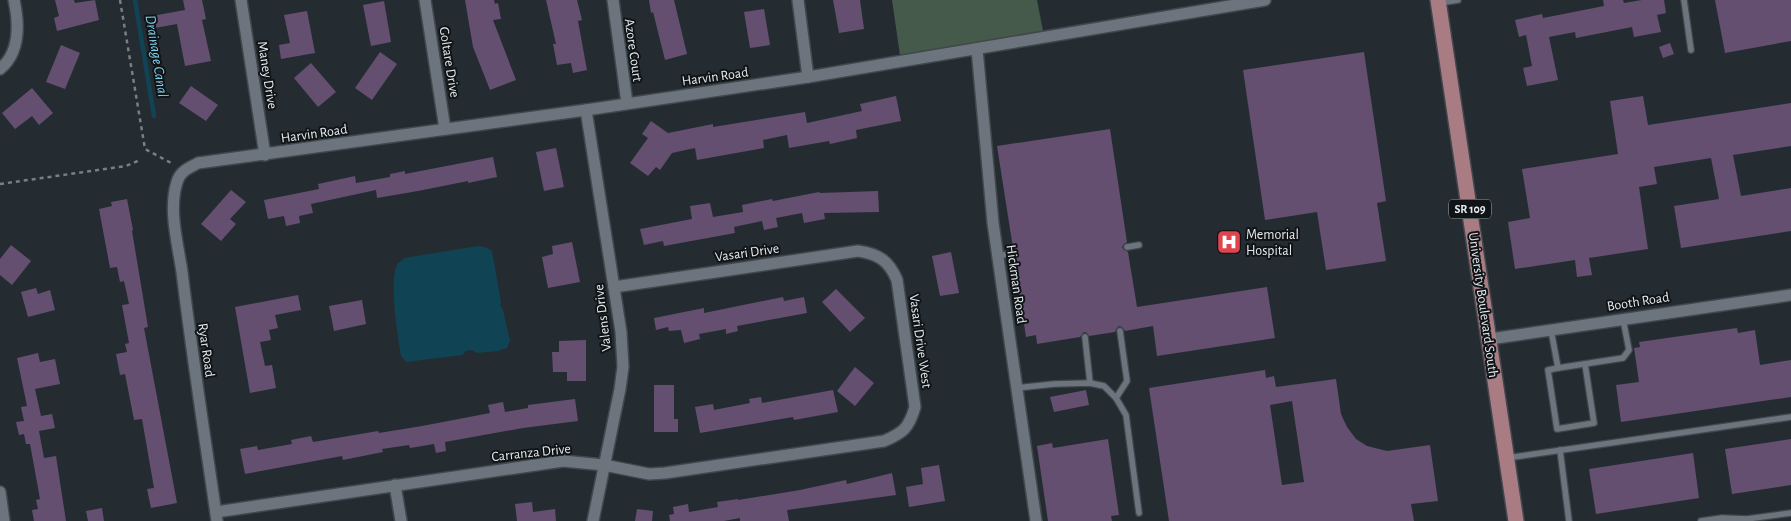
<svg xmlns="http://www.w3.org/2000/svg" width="1791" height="521" viewBox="0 0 1791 521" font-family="'Alegreya Sans',sans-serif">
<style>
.green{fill:#455a4a}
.water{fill:#104454}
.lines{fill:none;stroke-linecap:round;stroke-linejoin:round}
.stream{stroke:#104454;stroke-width:4.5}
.building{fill:#644f70;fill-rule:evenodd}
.service-casing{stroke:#41474d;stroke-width:8}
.minor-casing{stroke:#41474d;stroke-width:14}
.primary-casing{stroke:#41474d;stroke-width:18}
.path{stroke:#787f85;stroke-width:2.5;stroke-dasharray:4 4;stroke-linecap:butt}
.service{stroke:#6c757d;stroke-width:5.5}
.minor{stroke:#6c757d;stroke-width:11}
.primary{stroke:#a97c84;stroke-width:15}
.labels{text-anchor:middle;stroke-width:4;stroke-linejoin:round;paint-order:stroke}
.shield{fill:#101416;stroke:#a4aaad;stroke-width:1}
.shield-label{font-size:12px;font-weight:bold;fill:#e4eaee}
.street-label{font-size:14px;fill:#e4eaee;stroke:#101416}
.poi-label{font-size:14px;fill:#e4eaee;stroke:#101416;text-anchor:start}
.water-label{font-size:15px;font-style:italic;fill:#7fd0ee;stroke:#101416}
</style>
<rect width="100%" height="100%" fill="#242c32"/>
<path class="green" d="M892,0H1037L1043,31L900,55Z"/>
<path class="water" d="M478,246L485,247L492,251L501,302L500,305L503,310L510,341L507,348L498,351L477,353L472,350L466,351L462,355L406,362L401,356C398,337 388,278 398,263C399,263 404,259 404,258Z"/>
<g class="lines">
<path class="stream" d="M135,0L154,116"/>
</g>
<g class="building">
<path d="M55,0H74L75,3L95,0L99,20L57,31L54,18L59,16Z"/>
<path d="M183,0H202L206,19L202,20L211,61L185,66L177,24L155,28L152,16L185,10Z"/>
<path d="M465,0H494L495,4L498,3L501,19L493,20L516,80L490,90L473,47Z"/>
<path d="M546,0H577L582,20L578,21L587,70L573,73L571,63L557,65L553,44H556Z"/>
<path d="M649,0H674L687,54L665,60L653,12L651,13Z"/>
<path d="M833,0H860L864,29L839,33Z"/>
<path d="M1603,0H1623L1624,3L1642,0H1664L1666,13L1657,15L1661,32L1634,37L1632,27L1576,38L1575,32L1549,37L1558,80L1527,86L1523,68L1532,66L1526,35L1519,37L1515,20L1542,14L1543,18L1604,6Z"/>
<path d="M1715,0H1791V41L1725,53Z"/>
<path d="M384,1L391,42L371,46L363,5Z"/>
<path d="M764,9L770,45L750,48L744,12Z"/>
<path d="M307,11L315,53L281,59L279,45L290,43L284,15Z"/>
<path d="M1670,43L1674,54L1663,58L1659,47Z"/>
<path d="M61,45L80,53L65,89L46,82Z"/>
<path d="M380,52L397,64L372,100L355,88Z"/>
<path d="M1364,52L1386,201L1377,203L1386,261L1326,270L1317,212L1265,220L1243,70Z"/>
<path d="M311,63L336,92L318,107L294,78Z"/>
<path d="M191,86L218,105L206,121L179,103Z"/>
<path d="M32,88L53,113L39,125L32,116L15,129L2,113Z"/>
<path d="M896,96L901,121L856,130L857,138L830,144L829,141L789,148L787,135L763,140L764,148L697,160L695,148L672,153L660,170L656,167L648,176L630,163L648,138L642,134L651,121L668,133L713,124V127L805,112L807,123L862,111L860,104Z"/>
<path d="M1643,96L1648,125L1791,103V146L1733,155L1741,196L1791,188V231L1681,248L1674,206L1719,199L1711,158L1654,167L1657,184L1639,187L1648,249L1589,258L1592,275L1577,277L1575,260L1515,269L1508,222L1530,218L1522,169L1618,154L1610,101Z"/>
<path d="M1110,129L1127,242L1124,244L1122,247L1124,250L1128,252L1137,307L1267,287L1275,338L1157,356L1153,326L1125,331L1122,327L1119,326L1116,329L1115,332L1089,336L1087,333L1084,332L1080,337L1037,344L1036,335L1026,337L1014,258L1018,253L1016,250L1013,248L997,146Z"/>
<path d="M556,148L564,187L544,191L536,152Z"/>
<path d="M493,157L497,177L468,183V181L418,191L377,198L376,190L311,204L313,213L299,216L300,223L286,226L284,216L268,219L264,200L319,189L318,184L355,176L356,183L390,177V174L405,171V174Z"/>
<path d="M231,190L246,202L230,219L236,224L221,241L201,224Z"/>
<path d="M878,191L879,212L824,213L825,219L804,223L802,213L776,218L778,227L764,230L762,221L734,227L735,233L664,246L663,241L644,245L640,229L692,219L690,206L710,203L713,217L743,212L742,205L772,199L773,201L819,192L820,193Z"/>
<path d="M127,199L133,230L132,231L148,327L144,328L177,503L151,508L147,489L154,488L142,419L134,420L125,374L120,375L116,354L127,352L125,344L129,343L122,305L129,304L124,281L120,282L117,267L110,268L99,209L112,206L111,202Z"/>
<path d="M572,242L580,282L548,288L542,257L553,254L552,246Z"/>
<path d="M11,245L31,261L12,285L0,275V259Z"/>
<path d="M951,252L959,293L940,296L932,256Z"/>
<path d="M36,288L38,294L50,290L55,310L28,317L21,292Z"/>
<path d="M836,289L865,318L850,332L822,302Z"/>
<path d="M298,295L301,310L275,315L278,328L269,330L271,340L260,342L265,366L272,365L276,388L250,393L235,307Z"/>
<path d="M783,297L784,301L804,297L807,313L737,326L738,331L726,334V329L699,334L700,339L684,343L681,330L669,331L668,327L656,330L654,318L704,308V313Z"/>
<path d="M362,300L366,324L334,331L329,306Z"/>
<path d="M1737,328L1738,333L1755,330L1760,365L1791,360V397L1621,422L1616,385L1639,382L1634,348L1640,347L1639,342Z"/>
<path d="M586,340V381H567V372H553L552,352H559V341Z"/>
<path d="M38,353L40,362L55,359L60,384L35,389L41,416L52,414L55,428L39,431L44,458L56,456L66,521H34L32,510L38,509L36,500L40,499L30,444H26L24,434L19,435L16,422L24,421L21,407L27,406L17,358Z"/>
<path d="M855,367L874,383L855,406L837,391Z"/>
<path d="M1265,370L1266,378L1274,376L1276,387L1336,379L1341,414L1347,427L1356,439L1367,446L1387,451L1430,445L1438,501L1411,504L1414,521H1169L1149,388ZM1292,401L1304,482L1282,485L1270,405Z"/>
<path d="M654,385H674V419H678V432H654Z"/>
<path d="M833,390L838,412L794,420L793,417L700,433L695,407L713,404L714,410L750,403L749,399L761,397L762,403Z"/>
<path d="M1086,390L1089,405L1054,412L1050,397Z"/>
<path d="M575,399L578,421L523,428L445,442L446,451L436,453L434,444L410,448L409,445L382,449L383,452L343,460L342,456L245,474L240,449L257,446L258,450L292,444L291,440L311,436L313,442L378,431L379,433L422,426L490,413L488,405L503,402L505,412L528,408V405Z"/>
<path d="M1108,439L1119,515L1111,516L1112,521H1048L1037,446L1052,443L1053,448Z"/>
<path d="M1791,439V485L1732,494L1725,449Z"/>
<path d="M1693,453L1699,498L1596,514L1589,469Z"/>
<path d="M939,465L945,501L909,507L906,487L923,484L921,468Z"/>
<path d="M892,473L896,495L787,510L789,521H740V518L724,521H670L669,515L674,514L673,507L688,504L689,512L718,507L717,502L738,499V500L800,490L846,480L847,484Z"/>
<path d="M532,502L533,512L555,509L556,521H517L515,504Z"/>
<path d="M102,508L104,521H88L86,511Z"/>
<path d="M637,509L653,511L652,521H635Z"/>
</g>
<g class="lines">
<defs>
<g id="service">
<path d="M1684,0L1691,50"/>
<path d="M1439,3L1458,0"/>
<path d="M1127,247L1139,245"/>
<path d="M998,256L1013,253"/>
<path d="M1551,330L1558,368L1623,358L1629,350L1623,319"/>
<path d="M1085,337L1090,383"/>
<path d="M1558,368L1548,370L1557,429L1594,423L1585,364"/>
<path d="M1016,388L1054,384L1090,383L1104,386L1116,398L1126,415L1139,513"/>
<path d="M1116,398L1127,381L1120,331"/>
<path d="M1560,450L1569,521"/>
<path d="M1507,458L1791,417"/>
<path d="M1701,521L1722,518L1747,519L1791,513"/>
</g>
<g id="minor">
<path d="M241,0L265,155"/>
<path d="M425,0L445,129"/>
<path d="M613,0L627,103"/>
<path d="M798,0L808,77"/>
<path d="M977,49L993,223L1036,521"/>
<path d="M0,69C21,52 19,23 14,0"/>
<path d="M586,110L621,332L623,367L620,389L593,521"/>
<path d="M1490,339L1791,295"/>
<path d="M395,485L401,521"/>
<path d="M0,492L4,521"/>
<path d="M216,512L563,461L604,465L649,474L665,473L884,441C903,433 909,428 915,407L897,280C889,261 879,254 858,251L614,287"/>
<path d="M217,521C205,438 192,355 182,272C178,244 168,210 177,182C180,171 189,168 198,163L586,110L808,77L1265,0"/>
</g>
<path id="primary" d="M1438,0L1516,521"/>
</defs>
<use href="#service" class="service-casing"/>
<use href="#minor" class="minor-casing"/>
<use href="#primary" class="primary-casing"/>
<g class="path">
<path d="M120,0L145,149L173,164"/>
<path d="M0,184L126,166L140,160"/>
</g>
<use href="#service" class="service"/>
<use href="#minor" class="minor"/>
<use href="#primary" class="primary"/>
</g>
<defs>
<symbol id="hospital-square" viewBox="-11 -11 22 22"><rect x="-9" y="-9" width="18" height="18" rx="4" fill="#e0444e" stroke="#101416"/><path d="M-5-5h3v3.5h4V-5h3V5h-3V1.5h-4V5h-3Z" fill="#fff"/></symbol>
</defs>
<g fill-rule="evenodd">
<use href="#hospital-square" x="1215" y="228" width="28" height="28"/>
</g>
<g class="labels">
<rect class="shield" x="1449" y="199.5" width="42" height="19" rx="4"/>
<g class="shield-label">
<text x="1470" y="213">SR 109</text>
</g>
<g class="street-label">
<text transform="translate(634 50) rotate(82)" y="5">Azore Court</text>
<text transform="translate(450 62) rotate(81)" y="5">Goltare Drive</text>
<text transform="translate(268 75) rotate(81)" y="5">Maney Drive</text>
<text transform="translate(715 76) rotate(-8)" y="5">Harvin Road</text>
<text transform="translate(314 133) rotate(-8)" y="5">Harvin Road</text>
<text transform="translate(747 252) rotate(-8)" y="5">Vasari Drive</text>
<text transform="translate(1017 284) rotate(82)" y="5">Hickman Road</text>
<text transform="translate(1638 301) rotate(-9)" y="5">Booth Road</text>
<text transform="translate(1484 305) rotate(82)" y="5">University Boulevard South</text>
<text transform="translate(602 318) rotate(-97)" y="5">Valens Drive</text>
<text transform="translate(921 341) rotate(82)" y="5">Vasari Drive West</text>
<text transform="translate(207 350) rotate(82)" y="5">Ryar Road</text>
<text transform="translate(531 452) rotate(-6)" y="5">Carranza Drive</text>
</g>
<g class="poi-label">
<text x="1246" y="239">Memorial<tspan x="1246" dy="16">Hospital</tspan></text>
</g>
<g class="water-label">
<text transform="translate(157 56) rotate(81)" y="5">Drainage Canal</text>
</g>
</g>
</svg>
